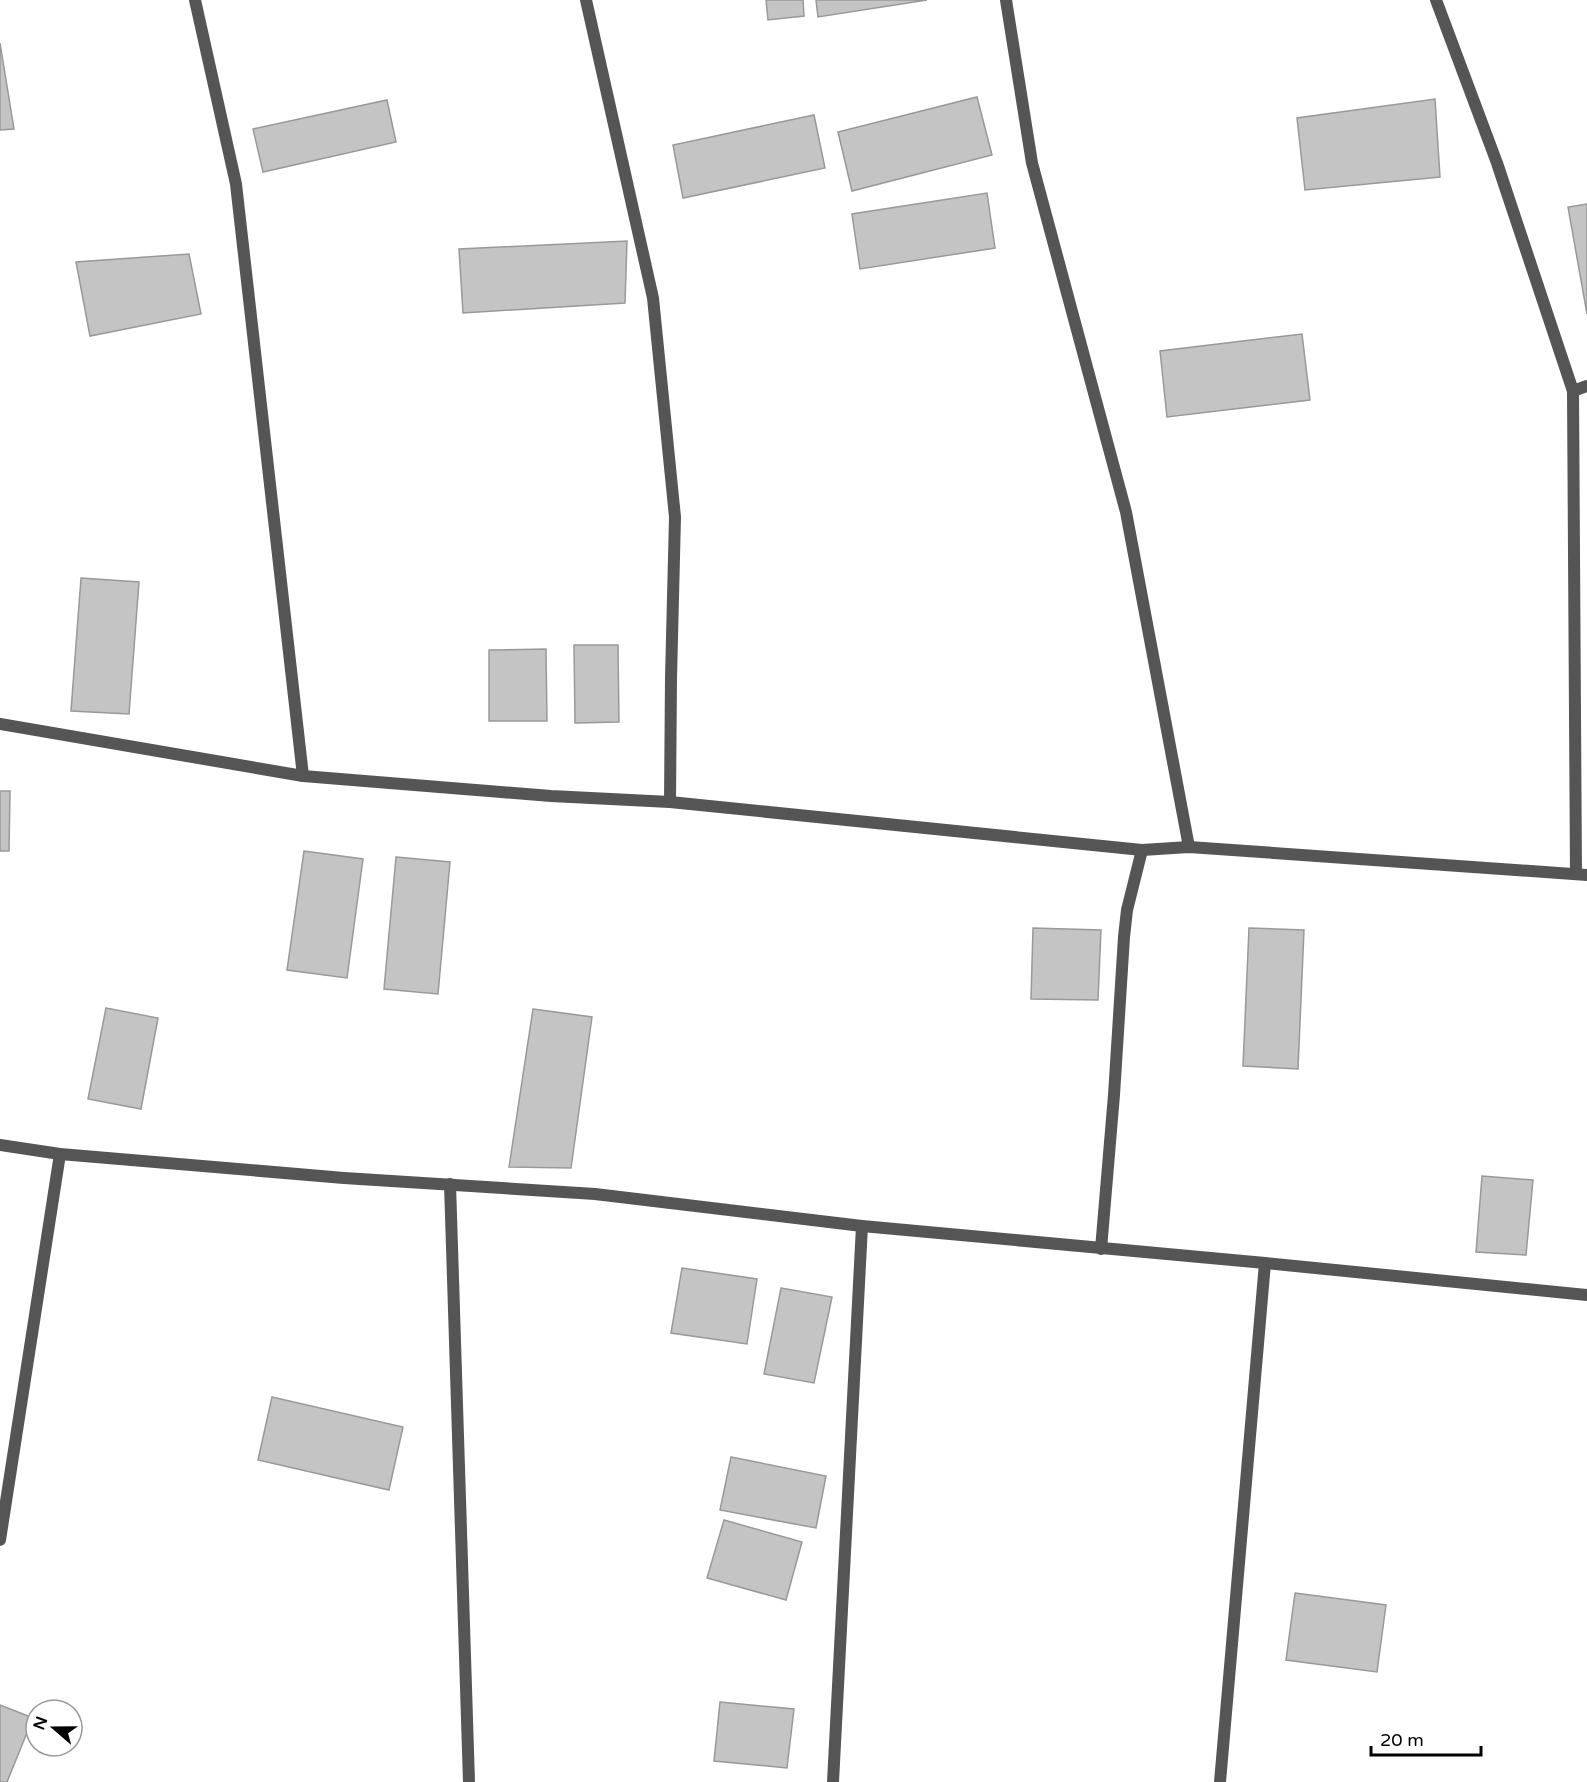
<svg xmlns="http://www.w3.org/2000/svg" width="1587" height="1782" viewBox="0 0 1587 1782" font-family="'Varela Round',sans-serif">
<style>
.building{fill:#c4c4c4;stroke:#999;stroke-width:1.5}
.lines{fill:none;stroke-linecap:round;stroke-linejoin:round}
.minor{stroke:#555;stroke-width:12}
</style>
<rect width="100%" height="100%" fill="#fff"/>
<g class="building">
<path d="M766,0H803L804,16L768,20Z"/>
<path d="M816,0H927L818,17Z"/>
<path d="M0,43L14,129L0,130Z"/>
<path d="M977,97L992,155L852,191L838,132Z"/>
<path d="M1435,99L1440,177L1305,190L1297,118Z"/>
<path d="M387,100L396,142L263,172L253,129Z"/>
<path d="M814,115L825,168L683,198L673,145Z"/>
<path d="M987,193L995,248L860,269L852,214Z"/>
<path d="M1587,204V314L1568,207Z"/>
<path d="M627,241L625,303L463,313L459,249Z"/>
<path d="M189,254L201,314L90,336L76,262Z"/>
<path d="M1302,334L1310,400L1167,417L1160,351Z"/>
<path d="M81,578L139,582L129,714L71,711Z"/>
<path d="M574,645H618L619,722L575,723Z"/>
<path d="M546,649L547,721H489V650Z"/>
<path d="M0,791H10L9,851H0Z"/>
<path d="M304,851L363,859L347,978L287,970Z"/>
<path d="M396,857L450,862L438,994L384,989Z"/>
<path d="M1033,928L1101,930L1098,1000L1031,999Z"/>
<path d="M1249,928L1304,930L1298,1069L1243,1066Z"/>
<path d="M106,1008L158,1018L141,1109L88,1099Z"/>
<path d="M533,1009L592,1017L571,1168L509,1167Z"/>
<path d="M1482,1176L1533,1180L1526,1255L1476,1252Z"/>
<path d="M682,1268L757,1279L747,1344L671,1333Z"/>
<path d="M781,1288L832,1297L814,1383L764,1374Z"/>
<path d="M272,1397L403,1427L389,1490L258,1460Z"/>
<path d="M731,1457L826,1476L816,1528L720,1510Z"/>
<path d="M724,1520L802,1542L786,1600L707,1578Z"/>
<path d="M1295,1593L1386,1605L1377,1672L1286,1660Z"/>
<path d="M720,1702L794,1709L787,1768L714,1761Z"/>
<path d="M0,1705L33,1718L7,1782H0Z"/>
</g>
<g class="lines">
<g class="minor">
<path d="M195,0L236,184L303,776"/>
<path d="M586,0L653,298L675,517L671,678L670,802"/>
<path d="M1006,0L1032,163L1126,512L1189,847"/>
<path d="M1436,0L1497,163L1573,391L1576,874"/>
<path d="M1573,391L1587,386"/>
<path d="M0,724L303,776L551,796L670,802L1142,850L1189,847L1587,875"/>
<path d="M0,1145L60,1154L344,1178L595,1194L862,1226L1265,1263L1587,1295"/>
<path d="M450,1184L469,1782"/>
<path d="M1101,1249L1114,1095L1124,937L1127,910L1142,850"/>
<path d="M0,1540L60,1154"/>
<path d="M833,1782L862,1226"/>
<path d="M1220,1782L1265,1263"/>
</g>
</g>
<g transform="translate(54 1728) rotate(290)"><circle r="28" fill="#ffffff" stroke="#999999" stroke-width="1.5"/>
<path d="M0-4.5L10 22L0 15L-10 22Z" fill="#000000"/>
<text y="-9" font-size="16" font-weight="bold" text-anchor="middle" fill="#000000">N</text>
</g>
<path d="M1371 1746v9h110v-9" fill="none" stroke="#000000" stroke-width="3"/>
<text x="1380" y="1746" font-size="18" fill="#000000" stroke="#ffffff" stroke-width="4.5" paint-order="stroke">20 m</text>
</svg>
